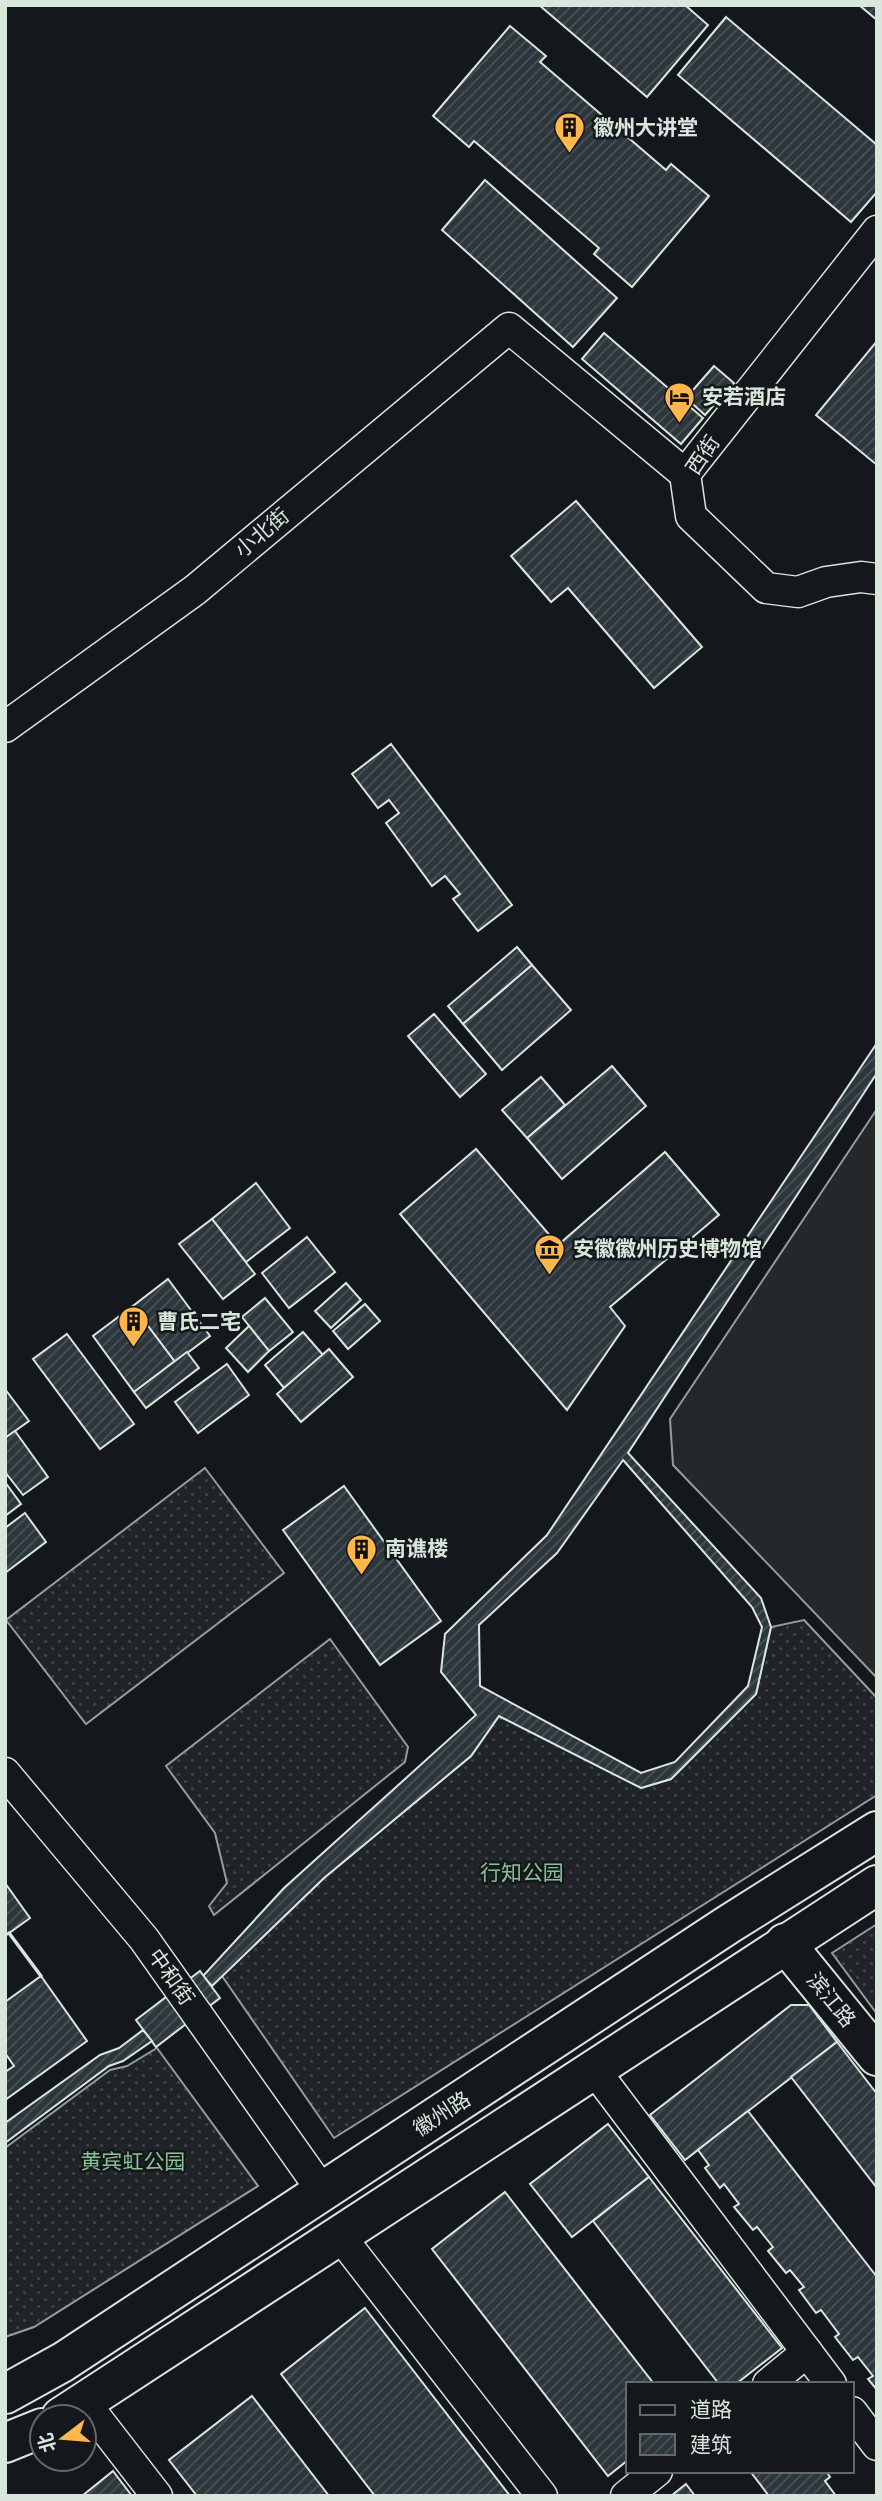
<svg xmlns="http://www.w3.org/2000/svg" width="882" height="2501" viewBox="0 0 882 2501" font-family="'Noto Sans','Noto Sans SC',sans-serif">
<style>
.grass{fill:url(#grass-dots);stroke:#939e99;stroke-width:2}
.parking{fill:#24282b;stroke:#939e99;stroke-width:2}
.building{fill:url(#building-hatch);stroke:#d8e6dc;stroke-width:2;fill-rule:evenodd}
.lines{fill:none;stroke-linecap:round;stroke-linejoin:round}
.minor-casing{stroke:#d8e6dc;stroke-width:33}
.tertiary-casing{stroke:#d8e6dc;stroke-width:42}
.primary-casing{stroke:#d8e6dc;stroke-width:42}
.minor{stroke:#14181c;stroke-width:30}
.tertiary{stroke:#14181c;stroke-width:38}
.primary{stroke:#14181c;stroke-width:38}
.wall{stroke:#d8e6dc;stroke-width:3.5}
.labels{text-anchor:middle;stroke-width:5;stroke-linejoin:round;paint-order:stroke}
.poi-label{font-size:21px;font-weight:bold;fill:#d8e6dc;stroke:#14181c;text-anchor:start}
.street-label{font-size:21px;fill:#d8e6dc;stroke:#14181c}
.park-label{font-size:21px;fill:#8ac095;stroke:#14181c}
</style>
<defs>
<pattern id="grass-dots" width="8" height="8" patternUnits="userSpaceOnUse" patternTransform="scale(1.75)"><rect width="8" height="8" fill="#202428"/><path d="M2 2h.1M6 6h.1" fill="none" stroke="#404447" stroke-width="1.8" stroke-linecap="round"/></pattern>
<pattern id="building-hatch" width="6" height="6" patternUnits="userSpaceOnUse" patternTransform="scale(1.75)"><rect width="6" height="6" fill="#2c363c"/><path d="M-1 1l2-2M0 6l6-6M5 7l2-2" fill="none" stroke="#4a5358"/></pattern>
</defs>
<rect width="100%" height="100%" fill="#14181c"/>
<g class="grass">
<path d="M205,1468L284,1573L86,1724L6,1620Z"/>
<path d="M804,1620L877,1698V1795L334,2138L222,1976L324,1878L471,1756L499,1716L642,1788L671,1779L756,1694L771,1627Z"/>
<path d="M330,1639L408,1747L405,1762L214,1915L209,1906L227,1883L215,1833L166,1766Z"/>
<path d="M877,1924V2014L832,1953Z"/>
<path d="M157,2048L258,2186L34,2327L5,2337V2148L110,2070L127,2066Z"/>
</g>
<path class="parking" d="M877,1109V1678L673,1465L670,1419Z"/>
<g class="building">
<path d="M539,5H685L708,25L647,97Z"/>
<path d="M859,5H877V20Z"/>
<path d="M726,17L877,145V192L851,222L678,75Z"/>
<path d="M510,26L546,56L540,62L666,170L671,164L709,196L632,287L594,254L599,248L474,141L469,147L433,116Z"/>
<path d="M485,180L617,298L573,347L442,230Z"/>
<path d="M604,333L703,418L681,444L582,359Z"/>
<path d="M877,341V465L816,415Z"/>
<path d="M714,366L734,383L705,415L686,398Z"/>
<path d="M576,501L702,647L654,688L568,588L551,602L511,556Z"/>
<path d="M391,744L512,905L478,931L453,899L460,894L445,876L432,886L386,823L399,813L389,800L378,808L352,774Z"/>
<path d="M517,947L532,965L463,1024L448,1006Z"/>
<path d="M532,965L571,1010L502,1070L463,1024Z"/>
<path d="M434,1014L486,1074L460,1097L408,1036Z"/>
<path d="M877,1043V1073L628,1453L761,1598L771,1627L756,1694L671,1779L641,1788L499,1716L471,1756L324,1878L212,1986L203,1976L284,1888L476,1715L441,1672L445,1634L547,1535ZM623,1460L752,1607L762,1627L748,1686L675,1762L641,1773L480,1686L479,1625L557,1553Z"/>
<path d="M612,1066L646,1106L562,1179L527,1138Z"/>
<path d="M541,1077L565,1105L527,1138L502,1110Z"/>
<path d="M476,1149L558,1245L665,1152L719,1215L610,1307L625,1326L567,1410L400,1214Z"/>
<path d="M256,1183L290,1228L246,1262L212,1219Z"/>
<path d="M212,1219L255,1274L223,1299L179,1244Z"/>
<path d="M307,1237L335,1272L289,1308L262,1273Z"/>
<path d="M168,1279L210,1336L175,1362L133,1306Z"/>
<path d="M346,1283L361,1300L331,1328L315,1311Z"/>
<path d="M265,1298L293,1332L269,1351L242,1317Z"/>
<path d="M365,1304L380,1321L348,1349L333,1331Z"/>
<path d="M133,1306L175,1362L134,1392L93,1336Z"/>
<path d="M249,1326L269,1351L248,1372L226,1348Z"/>
<path d="M303,1332L323,1355L284,1388L265,1365Z"/>
<path d="M67,1334L134,1424L100,1449L33,1359Z"/>
<path d="M329,1349L353,1377L301,1422L277,1394Z"/>
<path d="M187,1352L199,1368L146,1408L134,1392Z"/>
<path d="M227,1364L249,1395L198,1433L175,1402Z"/>
<path d="M5,1389L29,1421L5,1438Z"/>
<path d="M15,1431L48,1477L23,1495L5,1472V1438Z"/>
<path d="M5,1482L21,1504L5,1516Z"/>
<path d="M344,1486L441,1621L380,1665L283,1530Z"/>
<path d="M25,1513L46,1542L5,1573V1528Z"/>
<path d="M5,1883L30,1918L5,1936Z"/>
<path d="M200,1971L220,1998L156,2047L136,2020Z"/>
<path d="M41,1976L87,2041L5,2100V2072L14,2066L5,2053V2002Z"/>
<path d="M791,2005H809L837,2042L685,2160L650,2115Z"/>
<path d="M143,2030L152,2041L123,2061L109,2066L5,2143V2123L100,2055L119,2048Z"/>
<path d="M837,2042L877,2094V2188L791,2077Z"/>
<path d="M748,2111L877,2277V2390L868,2379L873,2376L858,2357L853,2360L835,2337L839,2334L821,2310L816,2313L799,2290L804,2287L790,2270L786,2273L768,2251L773,2247L757,2227L753,2230L734,2207L739,2204L724,2184L720,2188L705,2168L709,2165L698,2150Z"/>
<path d="M608,2124L649,2177L572,2237L530,2184Z"/>
<path d="M649,2177L782,2348L736,2384H719L593,2221Z"/>
<path d="M505,2192L654,2384H628V2460L608,2476L432,2249Z"/>
<path d="M365,2308L510,2496H375L281,2374Z"/>
<path d="M252,2396L329,2496H197L169,2460Z"/>
<path d="M113,2471L132,2496H82Z"/>
<path d="M750,2471H826L830,2477L825,2481L836,2496H769Z"/>
<path d="M686,2484L695,2496H671Z"/>
</g>
<g class="lines">
<defs>
<g id="minor">
<path d="M877,231L685,474L691,516L766,588L798,592L826,582L861,577L877,579"/>
<path d="M5,727L195,590L509,328L685,474"/>
<path d="M5,1773L144,1939L323,2192"/>
<path d="M593,2068L831,2384"/>
<path d="M340,2236L542,2496"/>
<path d="M768,2384L807,2352"/>
<path d="M85,2403L157,2496"/>
<path d="M852,2412L877,2445"/>
<path d="M626,2496L657,2471"/>
</g>
<path id="tertiary" d="M785,1943L877,2056"/>
<g id="primary">
<path d="M5,2394L63,2362L729,1924L877,1831"/>
<path d="M61,2417L877,1885"/>
<path d="M5,2443L42,2428"/>
</g>
</defs>
<use href="#minor" class="minor-casing"/>
<use href="#tertiary" class="tertiary-casing"/>
<use href="#primary" class="primary-casing"/>
<use href="#minor" class="minor"/>
<use href="#tertiary" class="tertiary"/>
<use href="#primary" class="primary"/>
<path class="wall" d="M9,1933L41,1976"/>
</g>
<defs>
<symbol id="building-pin" viewBox="-11 -11 22 30"><path d="M0 17L-7.5 6A9.5 9.5 0 1 1 7.5 6Z" fill="#ffb74d" stroke="#14181c"/><path d="M-4-6H4V6H1V3H-1V6H-4ZM-2.5-4.3h1.7v1.8h-1.7ZM.8-4.3h1.7v1.8H.8ZM-2.5-1h1.7V.8h-1.7ZM.8-1h1.7V.8H.8Z" fill="#111"/></symbol>
<symbol id="hotel-pin" viewBox="-11 -11 22 30"><path d="M0 17L-7.5 6A9.5 9.5 0 1 1 7.5 6Z" fill="#ffb74d" stroke="#14181c"/><path d="M-6-4.5h1.5V1H6V5H4.5V3h-9V5H-6ZM-4 0a1.8 1.8 0 1 1 3.6 0ZM.5 0V-2.5h3Q6-2.5 6 0Z" fill="#111"/></symbol>
<symbol id="museum-pin" viewBox="-11 -11 22 30"><path d="M0 17L-7.5 6A9.5 9.5 0 1 1 7.5 6Z" fill="#ffb74d" stroke="#14181c"/><path d="M0-6L6-3V-2H-6V-3ZM-5-1h2V3h-2ZM-1-1h2V3h-2ZM3-1h2V3H3ZM-6 4H6V6H-6Z" fill="#111"/></symbol>
</defs>
<g fill-rule="evenodd">
<use href="#building-pin" x="552" y="110" width="35" height="47"/>
<use href="#hotel-pin" x="662" y="380" width="35" height="47"/>
<use href="#museum-pin" x="532" y="1232" width="35" height="47"/>
<use href="#building-pin" x="116" y="1304" width="35" height="47"/>
<use href="#building-pin" x="344" y="1532" width="35" height="47"/>
</g>
<g class="labels">
<g class="poi-label">
<text x="593" y="135">徽州大讲堂</text>
<text x="702" y="404">安若酒店</text>
<text x="573" y="1256">安徽徽州历史博物馆</text>
<text x="157" y="1329">曹氏二宅</text>
<text x="385" y="1556">南谯楼</text>
</g>
<g class="street-label">
<text transform="translate(703 455) rotate(-56)" y="7">西街</text>
<text transform="translate(262 533) rotate(-40)" y="7">小北街</text>
<text transform="translate(171 1977) rotate(55)" y="7">中和街</text>
<text transform="translate(831 2000) rotate(51)" y="7">滨江路</text>
<text transform="translate(442 2114) rotate(-33)" y="7">徽州路</text>
</g>
<g class="park-label">
<text x="522" y="1880">行知公园</text>
<text x="133" y="2169">黄宾虹公园</text>
</g>
</g>
<rect width="882" height="2501" fill="none" stroke="#d8e6dc" stroke-width="14"/>
<rect x="626" y="2382" width="228" height="91" fill="#14181c" stroke="#626a69" stroke-width="2"/>
<rect x="640" y="2405" width="35" height="10" fill="#14181c" stroke="#626a69" stroke-width="2"/>
<text x="690" y="2417" font-size="21" fill="#d8e6dc">道路</text>
<rect x="640" y="2434" width="35" height="21" fill="url(#building-hatch)" stroke="#626a69" stroke-width="2"/>
<text x="690" y="2452" font-size="21" fill="#d8e6dc">建筑</text>
<g transform="translate(63 2438) rotate(254)"><circle r="33" fill="#14181c" stroke="#626a69" stroke-width="2"/>
<path d="M0-5L12 26L0 18L-12 26Z" fill="#ffb74d"/>
<text y="-10" font-size="19" font-weight="bold" text-anchor="middle" fill="#d8e6dc">北</text>
</g>
</svg>
